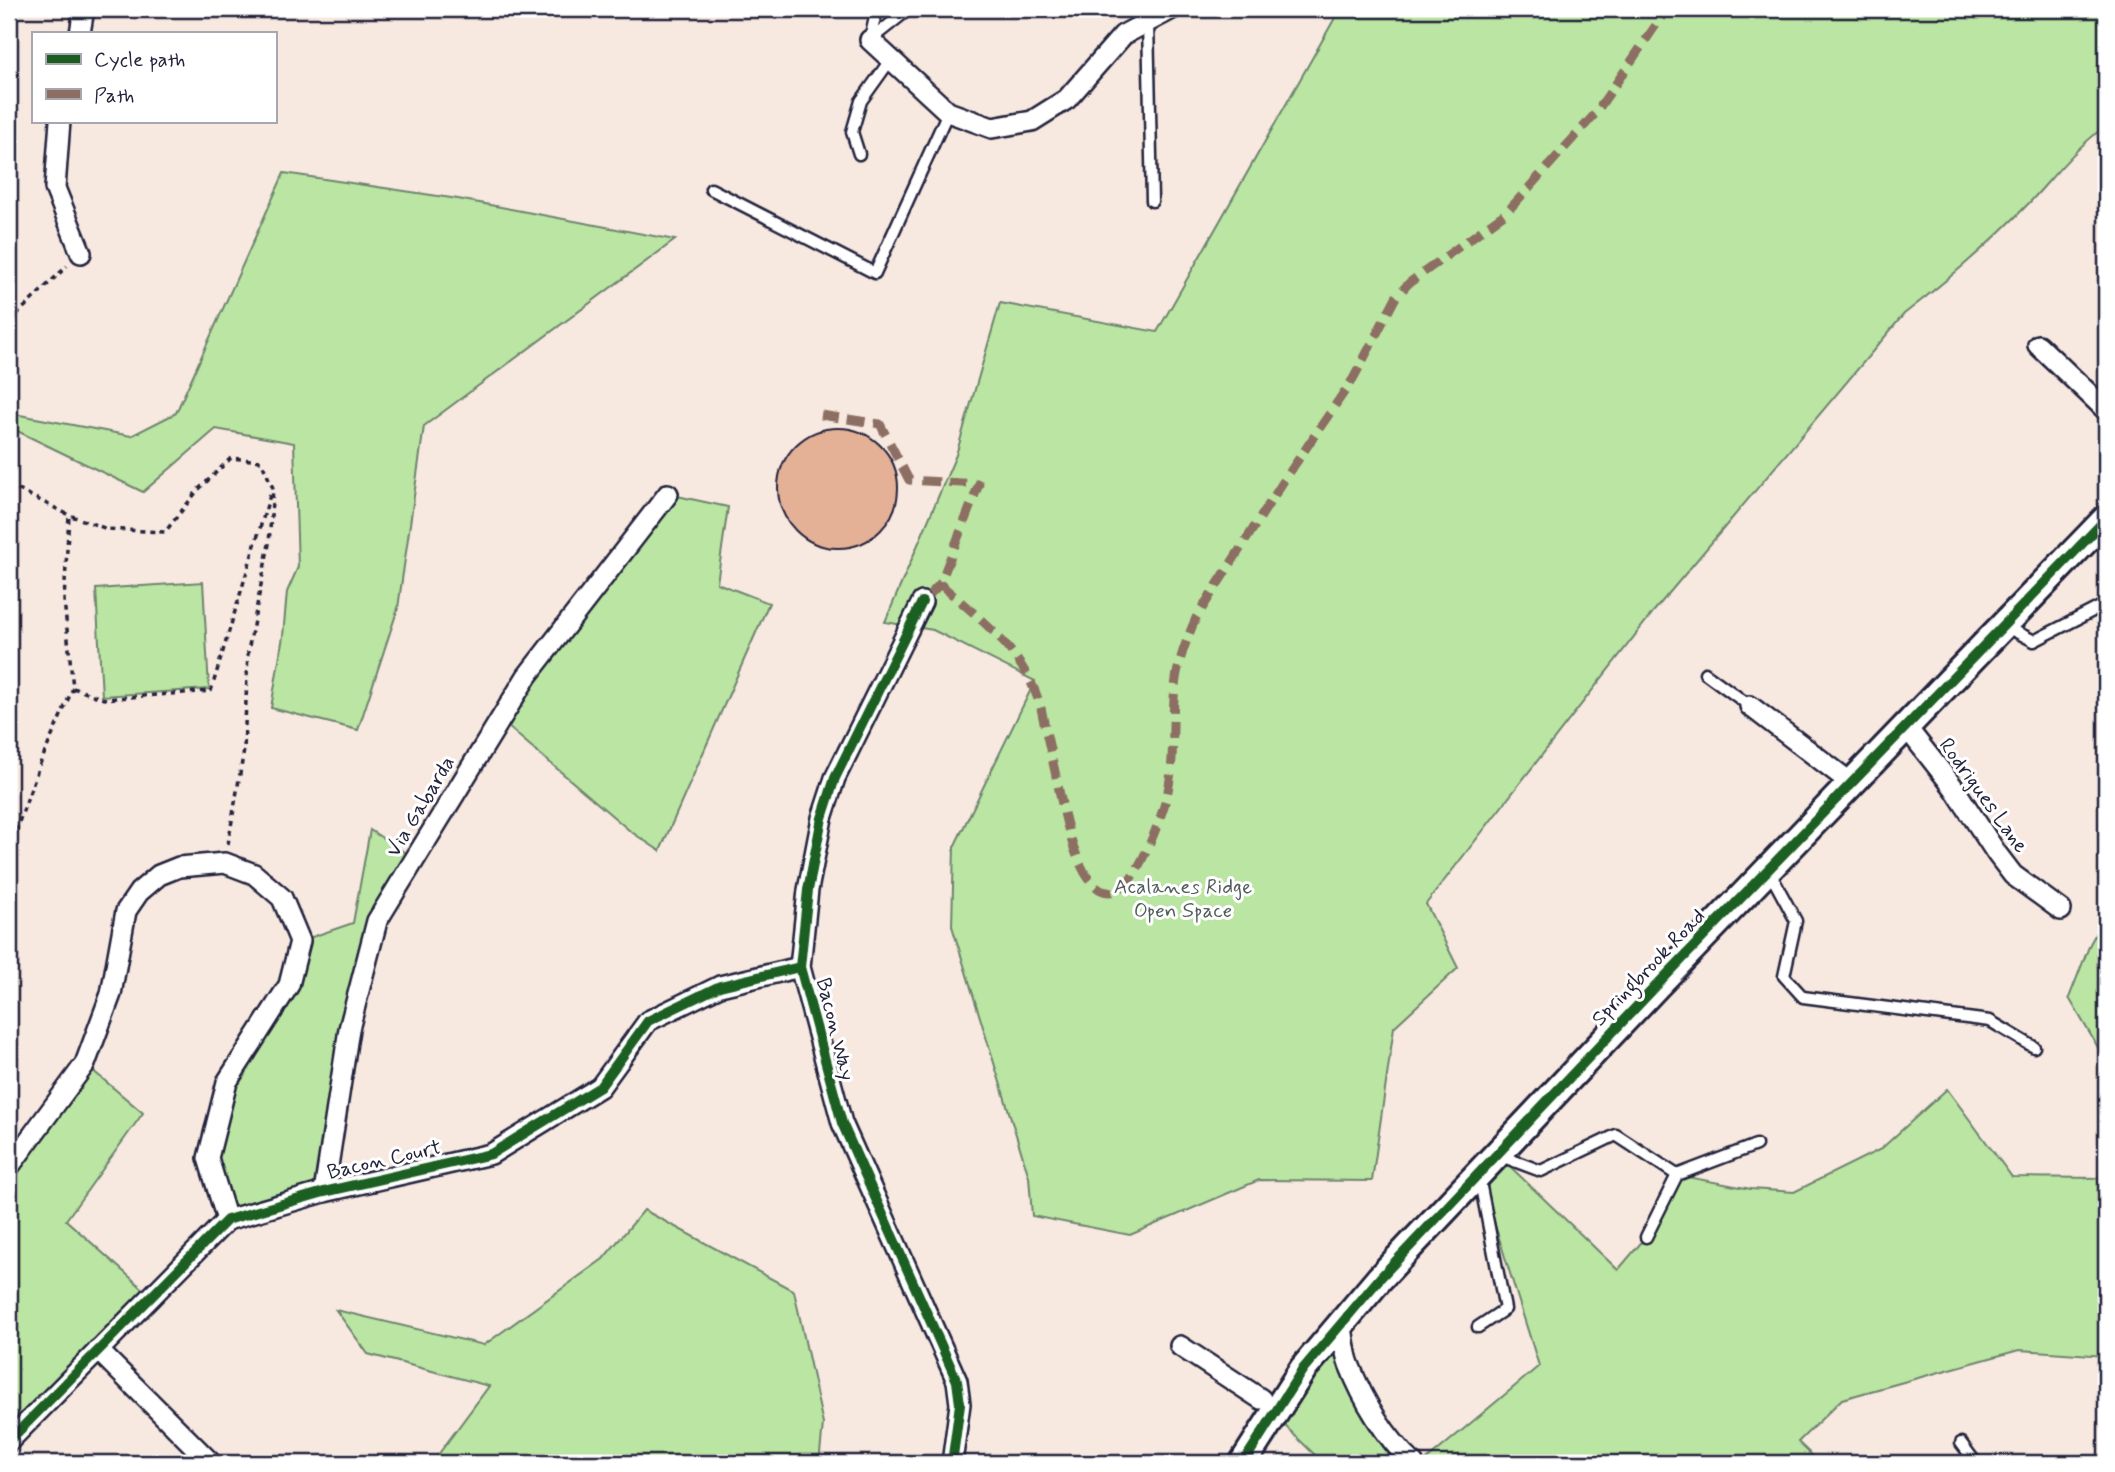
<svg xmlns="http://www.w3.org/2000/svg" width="2115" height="1472" viewBox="0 0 2115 1472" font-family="Mynerve,sans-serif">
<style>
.green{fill:#bae5a2;stroke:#6e846e;stroke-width:2}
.building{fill:#e4b197;stroke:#22223b;stroke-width:2}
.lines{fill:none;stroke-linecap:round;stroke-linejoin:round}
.lane-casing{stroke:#22223b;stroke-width:15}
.street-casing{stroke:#22223b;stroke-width:24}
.secondary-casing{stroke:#22223b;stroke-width:32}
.path{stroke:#22223b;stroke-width:3.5;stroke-dasharray:5 5;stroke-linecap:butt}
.lane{stroke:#fff;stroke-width:10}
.street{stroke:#fff;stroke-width:19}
.secondary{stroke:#fff;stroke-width:26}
.quiet{stroke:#8d6e63;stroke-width:9;stroke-dasharray:18 9;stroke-linecap:butt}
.cycleway-casing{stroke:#fff;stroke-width:15}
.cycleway{stroke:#1b5e20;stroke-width:10}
.labels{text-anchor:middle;stroke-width:6;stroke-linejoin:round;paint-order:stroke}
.street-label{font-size:21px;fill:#22223b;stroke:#fff}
.park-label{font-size:21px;fill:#505c5a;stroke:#fff}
</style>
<rect width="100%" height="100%" fill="#f7e8e0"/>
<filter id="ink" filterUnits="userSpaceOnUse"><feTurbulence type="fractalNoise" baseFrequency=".0143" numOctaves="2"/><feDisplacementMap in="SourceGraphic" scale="14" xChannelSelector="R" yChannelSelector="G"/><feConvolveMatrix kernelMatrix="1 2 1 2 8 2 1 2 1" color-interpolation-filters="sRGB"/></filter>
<g filter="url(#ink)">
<g class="green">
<path d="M1340,9H2106V126C2076,147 2055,175 2030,202C1991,243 1948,280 1904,314L1654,611L1426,904L1458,968L1394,1027L1372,1181L1259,1180L1130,1235L1032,1216L1029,1177L952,926L954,847L1035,681L933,630L885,622L956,455L1000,303L1157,332Z"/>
<path d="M284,173L458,199L675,240L424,426L398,608L358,730L271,708L283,636L287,592L298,567L294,443L216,429L143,492L9,427V413L131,436L176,413Z"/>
<path d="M668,494L728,507L717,583L769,603L660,851L630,831L500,720Z"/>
<path d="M203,582L209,689L102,696L96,589Z"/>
<path d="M370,830L415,859L377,921L324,1192L227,1220L211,1148L227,1082L289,985L300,941L353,923Z"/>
<path d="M2106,915V1061L2069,998L2090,944Z"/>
<path d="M85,1064L143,1113L66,1220L151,1296L9,1432V1167Z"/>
<path d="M1947,1089L2012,1177L2106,1178V1356L2019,1350L1842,1399L1798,1442L1820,1463H1423L1539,1366L1479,1174L1497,1154L1618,1270L1646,1237L1677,1175L1751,1189L1794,1192L1881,1149Z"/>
<path d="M644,1210L794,1291L823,1424L819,1463H432L489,1386L368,1354L336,1310L484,1345L603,1259Z"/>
<path d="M1342,1347L1413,1463H1323L1277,1418Z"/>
</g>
<circle class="building" cx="838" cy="488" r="60"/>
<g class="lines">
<defs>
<g id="lane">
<path d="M1148,22L1152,201"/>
<path d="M870,39L877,9"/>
<path d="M870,40L909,9"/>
<path d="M859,154L852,132L861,101L891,59"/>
<path d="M711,189L875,273L948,112"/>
<path d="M2007,627L2034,641L2106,604"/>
<path d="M1705,673L1750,706"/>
<path d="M1769,871L1796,921L1784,976L1803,997L1990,1021L2034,1047"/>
<path d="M1501,1156L1541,1171L1616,1135L1677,1175L1756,1145"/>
<path d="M1646,1237L1677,1175"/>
<path d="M1478,1327L1505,1309L1479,1177"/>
<path d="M1961,1443L1976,1463"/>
</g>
<g id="street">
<path d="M80,33L84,9"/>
<path d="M870,40L948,112L992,128L1032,121L1067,99L1123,35L1172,9"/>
<path d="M60,121L55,188L81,253"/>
<path d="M2038,345L2106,410"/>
<path d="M922,602L835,778L822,818L808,890L800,967L842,1123L957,1381L960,1404L952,1463"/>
<path d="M1750,706L1851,783"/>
<path d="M1907,728L1954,788L1997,854L2013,875L2061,910"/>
<path d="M9,1167L85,1064L111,994L126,911L139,892L159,875L179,867L225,863L254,874L282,898L300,941L289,985L227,1082L208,1158L227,1220"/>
<path d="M324,1192L349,1029L377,921L527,676L668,494"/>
<path d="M1341,1321C1344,1335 1344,1351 1349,1364C1363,1400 1385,1437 1413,1463"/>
<path d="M1180,1346L1261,1399"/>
<path d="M98,1350L211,1463"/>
<path d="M9,1441L227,1220L324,1192L491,1154L600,1087L648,1021L720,986L800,967"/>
</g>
<path id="secondary" d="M1243,1463L1303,1369L1380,1278L1657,985L2106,519"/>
</defs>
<use href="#lane" class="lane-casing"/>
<use href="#street" class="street-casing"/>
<use href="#secondary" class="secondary-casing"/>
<g class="path">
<path d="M9,322L67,266"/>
<path d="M9,485L69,515L107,529L165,532L198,490L231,458L261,461L273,488L269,544L248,651L244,750L228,844"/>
<path d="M73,688L104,699L211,691L270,495"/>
<path d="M9,850L39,766L73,688L64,600L69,515"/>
</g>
<use href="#lane" class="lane"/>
<use href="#street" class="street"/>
<use href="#secondary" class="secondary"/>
<g class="quiet">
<path d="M821,415L880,424L909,480L979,484L940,584L922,602"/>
<path d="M940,584C982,620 1025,653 1041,708C1046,733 1052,757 1057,781C1063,806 1082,925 1127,883C1142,868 1164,812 1168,791C1176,752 1170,712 1177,673C1181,654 1188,636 1196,618L1283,482L1353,379L1396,297L1409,283L1507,212L1595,114L1667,9"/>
</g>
<defs>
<g id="cycleway">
<path d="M922,602L835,778L822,818L808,890L800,967L842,1123L957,1381L960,1404L952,1463"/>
<path d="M9,1441L227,1220L324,1192L491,1154L600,1087L648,1021L720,986L800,967"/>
<path d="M1243,1463L1303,1369L1380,1278L1657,985L2106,519"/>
</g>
</defs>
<use href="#cycleway" class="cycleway-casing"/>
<use href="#cycleway" class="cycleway"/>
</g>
</g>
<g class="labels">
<g class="street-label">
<text transform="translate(1984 795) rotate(54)" y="7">Rodrigues Lane</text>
<text transform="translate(420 806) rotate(-59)" y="7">Via Gabarda</text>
<text transform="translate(1648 967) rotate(-46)" y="7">Springbrook Road</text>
<text transform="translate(836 1029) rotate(76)" y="7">Bacon Way</text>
<text transform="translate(384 1159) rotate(-13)" y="7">Bacon Court</text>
</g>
<g class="park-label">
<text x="1183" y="893">Acalanes Ridge<tspan x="1183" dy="24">Open Space</tspan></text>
</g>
</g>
<rect width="2115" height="1472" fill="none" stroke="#fff" stroke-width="35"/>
<rect x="18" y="18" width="2080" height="1437" fill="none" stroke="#22223b" stroke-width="2.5" filter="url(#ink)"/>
<rect x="32" y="32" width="245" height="91" fill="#ffffff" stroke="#a7a7b1" stroke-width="2"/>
<rect x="46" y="54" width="35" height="10" fill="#1b5e20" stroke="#a7a7b1" stroke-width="2"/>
<text x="94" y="66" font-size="21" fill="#22223b">Cycle path</text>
<rect x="46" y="89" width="35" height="10" fill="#8d6e63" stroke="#a7a7b1" stroke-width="2"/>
<text x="94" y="102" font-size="21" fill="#22223b">Path</text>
</svg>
